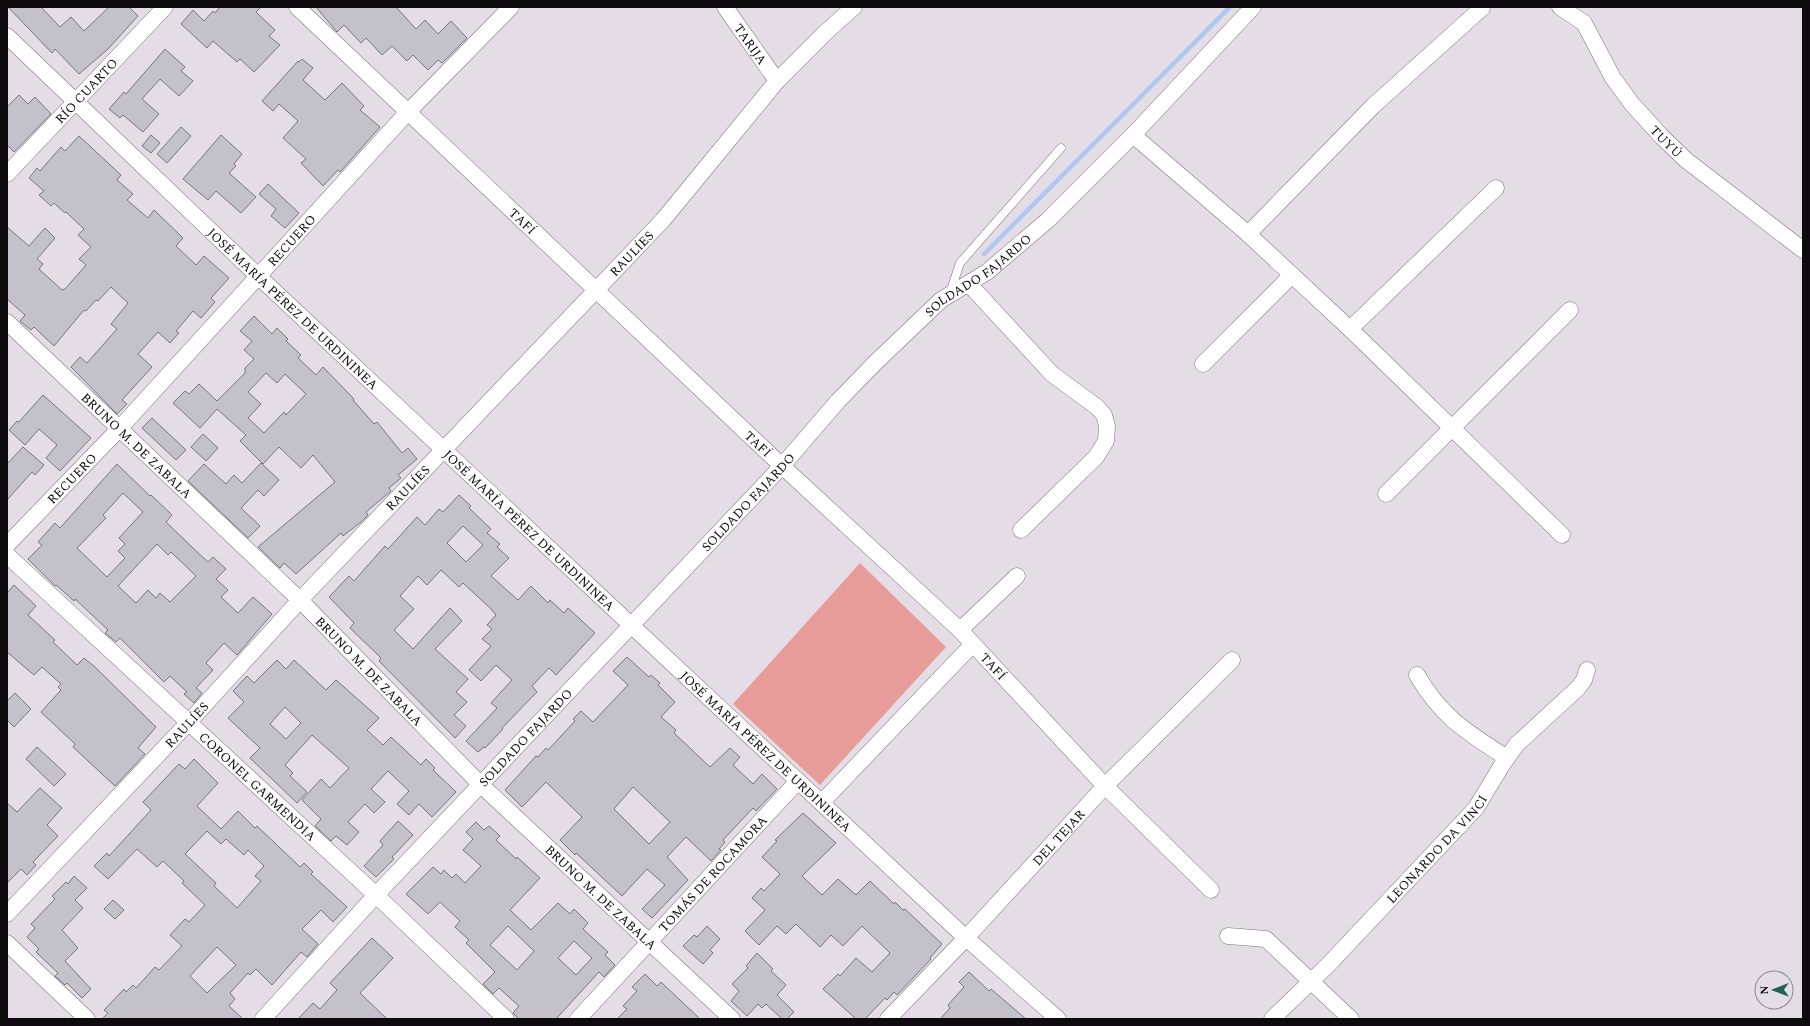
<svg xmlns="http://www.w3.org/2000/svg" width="1810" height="1026" viewBox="0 0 1810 1026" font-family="Spectral,serif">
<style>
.green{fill:#e89c9a}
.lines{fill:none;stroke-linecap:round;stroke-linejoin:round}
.stream{stroke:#afc6f2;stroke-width:4.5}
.building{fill:#c3c2cb;stroke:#77767e;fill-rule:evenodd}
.service-casing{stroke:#7a737a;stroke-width:9}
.minor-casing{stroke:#7a737a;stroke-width:17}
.service{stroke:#fff;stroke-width:8}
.minor{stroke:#fff;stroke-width:16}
.labels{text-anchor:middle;stroke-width:3;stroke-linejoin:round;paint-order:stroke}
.street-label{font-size:13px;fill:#0d0b0e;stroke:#e4dde5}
</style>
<rect width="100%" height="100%" fill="#e4dde5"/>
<path class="green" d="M860,563L946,647L820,785L733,704Z"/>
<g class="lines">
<path class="stream" d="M984,254L1230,7"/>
</g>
<g class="building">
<path d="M8,7H41L60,27L71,17L84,31L109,7H129L138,16L108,49L79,74L55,49L52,53Z"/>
<path d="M220,7H261L256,12L275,30L269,36L280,45L254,72L240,59L237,62L213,41L207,48L181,24L193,10L204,21L213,11L215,13Z"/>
<path d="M316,7H396L416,29L425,20L438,34L451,21L467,38L442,63L438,60L428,70L413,55L407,61L392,46L382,55L366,38L361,43L344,25L337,32Z"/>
<path d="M165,49L185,67L181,71L193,81L179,96L160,79L142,99L159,114L143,132L123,115L120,118L109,109L124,92L126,94Z"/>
<path d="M302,59L313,68L303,80L325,100L342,83L364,106L360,110L380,127L340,172L338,170L323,186L301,163L306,159L283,138L298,121L279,104L273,111L262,101L298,61L299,62Z"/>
<path d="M19,95L28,104L35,97L51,114L14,152L7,145V107Z"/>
<path d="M181,127L191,136L167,163L157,154Z"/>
<path d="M151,135L160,143L151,153L142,146Z"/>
<path d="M221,135L242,154L234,164L236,166L229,173L256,197L241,213L216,191L208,200L183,179Z"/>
<path d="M79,136L121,175L117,180L133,194L127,200L148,218L154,210L183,238L176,246L196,265L204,256L229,278L211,298L215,302L201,318L193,311L176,331L179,333L170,343L158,332L138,354L152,367L122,400L127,404L117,414L71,367L80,357L87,363L117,329L111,324L128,303L111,287L98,301L96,300L86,311L84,310L54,346L34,327L31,330L20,321L25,315L7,299V227L29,246L45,228L55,238L37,259L43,264L39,269L62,290L65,289L86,265L79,259L91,247L78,235L84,229L66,212L65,213L54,203L51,206L39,195L44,191L29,178L37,168L40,171L61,147L65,151Z"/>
<path d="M268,184L299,213L285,228L271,216L276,209L259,194Z"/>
<path d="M254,316L272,334L277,328L288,339L286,341L301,355L298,358L316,375L323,367L354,399L353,400L374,424L377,422L402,453L408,448L417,459L398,475L401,478L389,488L391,491L366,512L368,515L361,522L343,536L341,533L296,574L284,563L280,568L258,547L335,482L313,455L301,468L279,447L263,464L240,441L246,435L217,409L200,428L173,403L185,391L189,394L199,384L217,401L245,373V368L254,359L244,350L252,341L240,331ZM266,373L277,383L285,374L306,394L286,415L284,412L264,433L248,418L261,404L248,392Z"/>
<path d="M43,395L91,438L60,471L46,458L57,445L39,429L25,445L9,430L17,421L19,422Z"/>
<path d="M152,418L186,450L176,460L142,428Z"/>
<path d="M203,434L218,448L206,461L191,447Z"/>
<path d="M23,447L44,465L35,475L32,472L7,500V464Z"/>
<path d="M261,463L279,480L264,496L258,490L241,508L260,526L248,538L188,481L204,464L226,484L234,475L242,483Z"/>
<path d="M117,464L150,496L151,495L172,515L166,522L193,548L208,562L213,557L226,569L216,579L228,590L221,597L238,613L253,597L272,614L237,655L224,643L206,663L213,670L196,688L202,693L194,703L184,694L187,692L170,676L164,682L120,638L116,642L105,633L108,630L75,599L74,601L56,585L55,586L28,559L42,545L38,542L55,523L60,528ZM123,493L143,512L119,538L125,544L118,551L125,558L107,577L77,548L106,518L103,515ZM157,544L168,555L171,552L196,576L170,602L160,593L156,598L148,590L136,603L118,586Z"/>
<path d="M459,495L471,506L469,508L491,529L487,533L500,544L497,547L509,558L491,576L518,600L531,586L548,603L550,600L564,613L568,608L595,633L556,675L549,668L532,686L537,692L502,728L503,729L485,748L484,747L478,752L466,741L497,708L491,703L512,680L496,665L481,681L469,670L491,646L482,639L492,629L487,625L496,615L490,608L463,583L459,587L441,570L427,585L418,576L400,596L414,609L394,630L413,649L450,608L462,621L435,649L468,679L456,692L467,702L454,715L466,726L455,738L379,661L381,658L350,628L354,623L329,597L349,576L354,581L385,546L388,549L417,517L425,525L439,509L443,512ZM463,526L483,545L466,562L447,543Z"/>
<path d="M14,585L36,606L28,615L55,640L53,642L77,665L84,658L95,667L156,727L138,748L145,754L115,786L73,747L75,744L41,712L61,690L58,687L61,684L42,667L34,675L7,652V593Z"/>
<path d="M627,657L649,677L651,675L660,683L658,685L675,702L661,717L676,730L674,733L710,767L730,748L740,757L733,765L753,784L762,774L777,789L756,811L753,808L723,840L725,842L719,849L721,850L711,861L686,837L667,857L688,880L652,918L642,909L665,885L647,869L622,896L576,853L575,855L560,840L582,817L546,782L522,807L505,790L536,756L538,757L546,748L548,750L575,721L573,719L581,711L593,722L628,685L613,671ZM633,787L670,822L649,844L614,809Z"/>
<path d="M277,660L286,669L294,660L326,690L336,680L379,718L367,730L383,745L391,737L421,765L426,759L435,768L433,770L456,792L432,817L419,804L409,815L397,804L409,791L388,771L371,789L385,802L374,813L365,804L348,822L359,832L347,845L336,836L331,841L315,826L321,819L302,800L321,779L330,788L349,768L312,735L285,765L293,773L290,776L307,792L297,803L250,758L260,748L228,718L244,702L233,691L247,676L254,683ZM285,707L301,723L286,739L270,724Z"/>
<path d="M15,693L31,709L14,727L7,720V701Z"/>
<path d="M37,747L66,774L54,786L26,759Z"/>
<path d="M194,759L218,783L197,806L221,829L238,811L255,828L257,826L300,867L304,863L313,872L311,874L347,907L333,922L321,910L302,929L318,944L307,957L301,952L272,985L256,969L250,975L248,973L230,993L235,999L229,1006L243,1019H102L108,1013L104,1010L124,989L126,992L133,985L136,988L155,967L159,970L182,946L170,935L185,919L189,922L205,905L182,883L184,881L163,861L157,867L137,849L108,879L94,866L107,853L109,856L151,810L143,802L179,764L185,769ZM207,831L221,844L226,839L244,855L248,850L264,866L255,876L261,881L237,908L214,886L216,883L185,854ZM217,947L236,965L207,993L190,976Z"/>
<path d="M40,788L62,808L47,825L58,836L33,862L36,865L27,875L21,869L7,883V803L17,812Z"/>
<path d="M803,813L836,843L802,876L822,895L838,879L856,895L870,881L894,904L895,902L903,910L905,909L942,944L930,958L931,959L897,995L894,992L887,1000L885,998L865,1019H856L823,989L838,974L840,976L856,958L872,972L890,953L862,926L843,946L831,935L820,947L796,924L786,934L777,926L759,945L745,931L765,910L752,898L761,888L764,891L780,874L762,857L777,841L775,840Z"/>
<path d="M398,821L413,835L392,857L394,859L376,877L364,866L383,845L380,841Z"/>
<path d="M476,822L484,830L489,826L500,836L496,840L516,859L517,857L540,878L510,910L531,930L558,903L570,914L574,909L588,923L583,929L608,952L605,955L615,965L604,977L599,972L556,1019H519L513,1013L519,1006L499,988L493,994L483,984L495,972L466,943L469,940L455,927L460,921L440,902L428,914L406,894L433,867L441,874L444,870L452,878L456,874L465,883L481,866L463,850L473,839L466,832ZM508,926L534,951L517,970L490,945ZM574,941L592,958L576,975L558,958Z"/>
<path d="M74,876L87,888L75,900L83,908L62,930L78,948L65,961L91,989L82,998L67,983L65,985L55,976L58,973L36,952L39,949L27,937L35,928L31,924L55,899L52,896L66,882L68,884Z"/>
<path d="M113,900L124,910L115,919L104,909Z"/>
<path d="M707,926L720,939L710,950L713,953L703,964L683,946L694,935L697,937Z"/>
<path d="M372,938L393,958L360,993L387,1019H298L313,1003L320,1009L337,990L330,983Z"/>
<path d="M757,953L773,969L771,971L786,985L777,995L794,1012L787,1019H782L766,1004L762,1008L758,1004L747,1016L731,1001L739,991L732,984L748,968L746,966Z"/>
<path d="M969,972L989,991L991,989L1026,1019H940L950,1008L948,1005L964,987L959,982Z"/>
<path d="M645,974L657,986L661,982L700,1019H617L627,1009L623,1006L637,991L632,987Z"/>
</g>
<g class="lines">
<defs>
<path id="service" d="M950,293L960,263L1061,148"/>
<g id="minor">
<path id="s1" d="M297,7L782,466L960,630L1105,786L1211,890"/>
<path id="s2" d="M725,7L777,81"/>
<path id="s3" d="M1560,7L1584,23L1613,78L1632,104L1662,137L1686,160L1803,250"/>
<path id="s4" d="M7,36L258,276L631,625L966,938L1058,1019"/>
<path d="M1133,135L1248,234L1350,329L1562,535"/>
<path id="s5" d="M7,174L165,7"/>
<path d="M1248,234L1373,106L1482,8"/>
<path d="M969,284L1052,374L1097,407L1104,415L1107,426L1106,441L1096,457L1021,530"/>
<path id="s6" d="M7,322L300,600L481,785L732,1019"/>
<path d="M1350,329L1496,188"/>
<path d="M1203,364L1292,275"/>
<path d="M1386,494L1570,310"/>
<path id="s7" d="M7,545L119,429L407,113L511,7"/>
<path id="s8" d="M7,555L376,895L506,1019"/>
<path d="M960,630L1017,576"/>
<path d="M1417,675C1442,718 1467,732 1507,758"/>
<path d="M822,802L972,645"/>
<path id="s9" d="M7,914L188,723L300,600L663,220L777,81L826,32L854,7"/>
<path d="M1228,936L1266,939L1351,1019"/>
<path d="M7,943L87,1019"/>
<path id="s10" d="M263,1019L376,895L782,466L838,401L876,362L941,300L987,272L1048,220L1133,135L1253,7"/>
<path id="s11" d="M578,1019L798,781"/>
<path id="s12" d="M888,1019L966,938L1105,786L1232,660"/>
<path id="s13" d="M1272,1019L1328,965L1476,808L1502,765L1517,744L1578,688L1584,680L1587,670"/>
</g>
</defs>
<use href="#service" class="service-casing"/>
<use href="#minor" class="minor-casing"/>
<use href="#service" class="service"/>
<use href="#minor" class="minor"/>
</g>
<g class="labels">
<g class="street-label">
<text dy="5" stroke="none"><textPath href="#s2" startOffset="45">TARIJA</textPath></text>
<text dy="5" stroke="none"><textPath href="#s5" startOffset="115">RÍO CUARTO</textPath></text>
<text dy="5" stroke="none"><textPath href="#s3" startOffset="174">TUYÚ</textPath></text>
<text dy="5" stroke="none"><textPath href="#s1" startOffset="311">TAFÍ</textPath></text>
<text dy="5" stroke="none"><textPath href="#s7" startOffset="417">RECUERO</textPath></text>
<text dy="5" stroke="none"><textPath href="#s9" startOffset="909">RAULÍES</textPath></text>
<text dy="5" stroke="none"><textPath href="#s10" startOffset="1033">SOLDADO FAJARDO</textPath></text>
<text dy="5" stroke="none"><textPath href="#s4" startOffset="395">JOSÉ MARÍA PÉREZ DE URDININEA</textPath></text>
<text dy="5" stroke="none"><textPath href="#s1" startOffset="635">TAFÍ</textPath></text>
<text dy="5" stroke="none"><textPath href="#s6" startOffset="179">BRUNO M. DE ZABALA</textPath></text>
<text dy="5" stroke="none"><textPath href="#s7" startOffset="93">RECUERO</textPath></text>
<text dy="5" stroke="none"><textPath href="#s9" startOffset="585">RAULÍES</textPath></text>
<text dy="5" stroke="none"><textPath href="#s10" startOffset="709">SOLDADO FAJARDO</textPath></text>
<text dy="5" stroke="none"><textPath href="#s4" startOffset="719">JOSÉ MARÍA PÉREZ DE URDININEA</textPath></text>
<text dy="5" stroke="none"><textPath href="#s1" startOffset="959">TAFÍ</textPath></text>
<text dy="5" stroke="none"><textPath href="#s6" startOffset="503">BRUNO M. DE ZABALA</textPath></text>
<text dy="5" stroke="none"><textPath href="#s9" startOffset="261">RAULÍES</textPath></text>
<text dy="5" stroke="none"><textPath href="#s10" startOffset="385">SOLDADO FAJARDO</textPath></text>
<text dy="5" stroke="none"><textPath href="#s4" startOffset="1043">JOSÉ MARÍA PÉREZ DE URDININEA</textPath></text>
<text dy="5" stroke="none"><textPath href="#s8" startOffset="341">CORONEL GARMENDIA</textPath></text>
<text dy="5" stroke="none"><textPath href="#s12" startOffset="249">DEL TEJAR</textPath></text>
<text dy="5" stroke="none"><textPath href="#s13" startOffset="237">LEONARDO DA VINCI</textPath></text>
<text dy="5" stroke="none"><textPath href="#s11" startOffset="198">TOMÁS DE ROCAMORA</textPath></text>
<text dy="5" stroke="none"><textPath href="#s6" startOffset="827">BRUNO M. DE ZABALA</textPath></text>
</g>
</g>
<rect width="1810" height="1026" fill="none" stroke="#0d0b0e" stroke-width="16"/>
<g transform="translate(1774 990) rotate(269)"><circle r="19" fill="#e4dde5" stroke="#8e898f"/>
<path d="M0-3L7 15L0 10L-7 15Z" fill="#206354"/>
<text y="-6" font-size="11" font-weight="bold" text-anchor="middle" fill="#0d0b0e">N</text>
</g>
</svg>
